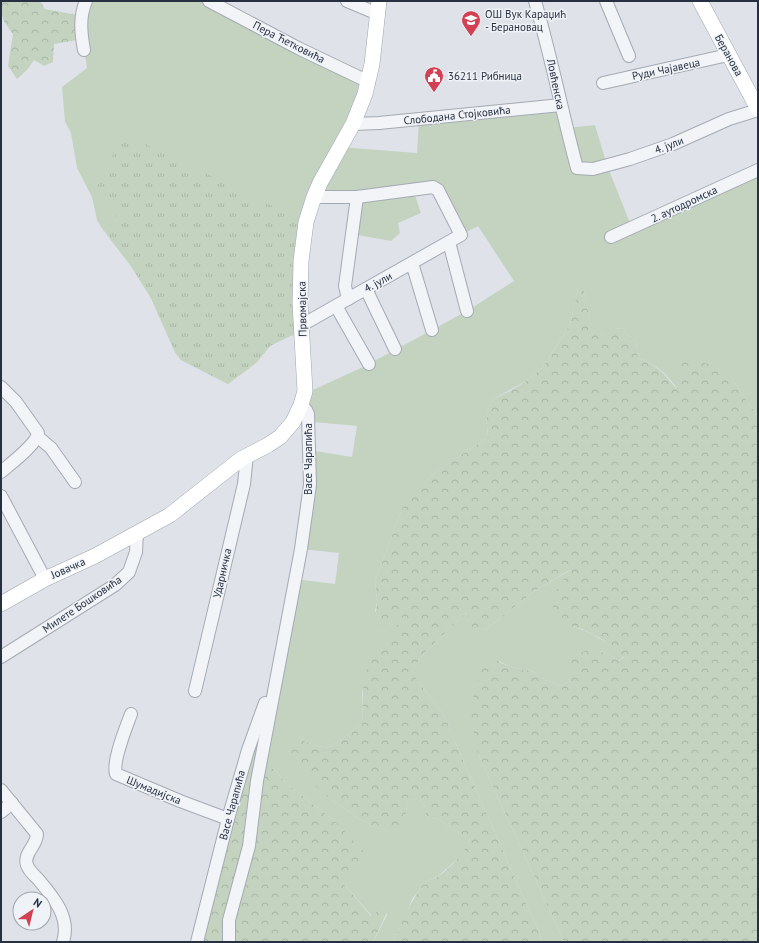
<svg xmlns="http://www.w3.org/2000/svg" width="759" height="943" viewBox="0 0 759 943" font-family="'PT Sans',sans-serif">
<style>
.grass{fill:#c4d3c0}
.forest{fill:url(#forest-crowns)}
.park{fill:url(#park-tufts)}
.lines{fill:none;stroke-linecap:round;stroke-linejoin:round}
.minor-casing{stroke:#a4aab3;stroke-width:14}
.major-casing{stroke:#9ea7b5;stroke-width:16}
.minor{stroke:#f2f4f7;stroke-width:12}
.major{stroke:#fff;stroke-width:15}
.labels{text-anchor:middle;stroke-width:3;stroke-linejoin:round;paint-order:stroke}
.poi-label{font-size:11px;fill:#273040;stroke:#eff2f6;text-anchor:start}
.street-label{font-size:11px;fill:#273040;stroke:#eff2f6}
</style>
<defs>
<pattern id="forest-crowns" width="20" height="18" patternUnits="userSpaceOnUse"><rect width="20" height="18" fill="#c4d3c0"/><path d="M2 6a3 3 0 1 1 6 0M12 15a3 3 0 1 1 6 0" fill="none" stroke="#a8b5a6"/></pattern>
<pattern id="park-tufts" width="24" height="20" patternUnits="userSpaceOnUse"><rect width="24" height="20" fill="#c4d3c0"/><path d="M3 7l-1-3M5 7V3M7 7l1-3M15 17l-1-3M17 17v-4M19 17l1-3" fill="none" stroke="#a8b5a6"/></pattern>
</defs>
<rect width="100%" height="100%" fill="#dfe3e9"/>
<g class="grass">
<path d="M86,1H209L369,82L340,147L417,153L419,118L561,105L566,128L595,125L607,165L632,228L758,170V417L731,377L679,372V381L677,388C663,370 659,367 638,358L636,342L621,328L592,332L584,292L578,289L570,325L543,367L528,380L493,399L486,414L488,437L446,465L427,479L402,509L375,581L377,602L375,611L390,625L406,615L381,645L362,692V724L329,748L313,745L297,738L329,798L356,817L379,829L404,823L408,800L417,799L426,807V816L430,819L437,818C448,825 457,834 470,840L467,848L460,857L438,876L427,881L412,899L407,913L393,942H373L387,915L385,906L372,916L343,883L337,823L286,783L274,769L257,781L245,779L277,671L295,579L335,584L339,553L301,549L309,450L352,457L357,426L314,422L308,420L309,390L315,389L363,367L467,311L514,281L478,226L461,235L438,190L413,189L421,213L398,223L400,233L391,241L352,234L357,197H314L302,333L290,336L270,346L256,363L228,384L181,360L175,352L151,298L131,266L101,227L97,220L92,197L77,168L71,133L65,122L62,87L87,68L84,50Z"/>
<path d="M571,570L569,626C592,631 606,642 624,656L619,661L601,651L571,680L562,686L545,680L531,671L510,667L499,661L478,754L564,942H543L449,728L448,721L435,704L416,678V665L424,653L466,613L472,626L485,630L536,590Z"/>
</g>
<g class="forest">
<path d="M1,1H40L45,9L82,16V39L54,44L53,62L44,66L34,60L27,70L17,79L8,66L13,34C3,21 1,18 1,1Z"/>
<path d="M578,288L584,291L592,331L621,328L636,342L638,358C659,367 662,371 676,388L679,381L678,363L687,359L702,362L710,365L731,377L758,417V942H564L478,754L471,717L474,692L482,668L497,661L510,667L531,671L545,680L562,686L571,680L570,659C593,645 596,648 619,661L624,657L600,638L582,629L569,626L553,607L556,591L570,570L536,590L485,630L472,627L466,613L424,653L416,665V678L435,704L448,721L449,728L543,942H393C403,922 411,898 426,882C429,879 433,879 437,877C448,870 466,852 470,840C457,834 448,825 437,818L430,819L426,816V807L417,799L408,801L404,824L400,827L390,831L379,829L356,817L329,798L294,765L289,741L297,738L313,745L329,748L362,724C363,706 361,687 367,669C372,652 393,630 405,616L390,625L379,627L375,621L377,602L375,581L402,509L415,492L427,479L446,465L488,437L486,414L493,399L510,391L528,380L543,367L570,325Z"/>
<path d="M269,769H274L286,783L337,823L367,855L343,883L371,916L385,906L389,908L373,942H197L245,779L257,781Z"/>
</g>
<path class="park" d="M123,133L306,222L302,333L290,336L270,346L256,363L228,384L181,360L175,352L151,298L131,266L107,235L120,206L94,193Z"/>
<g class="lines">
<defs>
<g id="minor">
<path d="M209,1L298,48L369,82"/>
<path d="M347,1L378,14"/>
<path d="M535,1C551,56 562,112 577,168L593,169L630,159L673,144L729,119L758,110"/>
<path d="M606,1L629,56"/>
<path d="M84,50C81,33 79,17 86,1"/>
<path d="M603,83L728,55"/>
<path d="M353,124L379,123L561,105"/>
<path d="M611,237L758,170"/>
<path d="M449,242L467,311"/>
<path d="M412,263L432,330"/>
<path d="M366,289L395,349"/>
<path d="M348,299L345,286L357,197"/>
<path d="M336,306L369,364"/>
<path d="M301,323L309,321L461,235L438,190L433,187L357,197H314"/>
<path d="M1,387L16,402L38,433C37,444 10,464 1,472"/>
<path d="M38,437L51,448L75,482"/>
<path d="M1,496L45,579"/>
<path d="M1,657L115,585L129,572L136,552L137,533"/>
<path d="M195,691L244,484L247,455"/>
<path d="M131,714C126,728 112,761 116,774L180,801L228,819"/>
<path d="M1,790L37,834C37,846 23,853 27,865C29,871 34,875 38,879C53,897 71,917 63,942"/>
<path d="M1,812L12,803"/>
<path d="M197,942L228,819L248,750L265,703"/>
<path d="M229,942V920L249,846L257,781L301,549L310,485L308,414L306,410L301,405"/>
</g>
<g id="major">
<path d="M700,1L758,109"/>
<path d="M1,604L45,579L95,556L170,515L241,459L268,445L280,437L293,422L301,405L305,391L300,303L301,261L306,222L314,197L320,183L353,124L365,94L372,64L379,1"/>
</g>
</defs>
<use href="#minor" class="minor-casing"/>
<use href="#major" class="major-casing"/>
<use href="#minor" class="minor"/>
<use href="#major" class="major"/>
</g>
<defs>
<symbol id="school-pin" viewBox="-11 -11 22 30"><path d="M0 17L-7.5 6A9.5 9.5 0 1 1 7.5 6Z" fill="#d24053" stroke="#eff2f6"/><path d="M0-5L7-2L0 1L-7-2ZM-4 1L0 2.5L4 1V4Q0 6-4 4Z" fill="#fff"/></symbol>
<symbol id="civic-pin" viewBox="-11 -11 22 30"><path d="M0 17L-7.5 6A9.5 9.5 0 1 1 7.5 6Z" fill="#d24053" stroke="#eff2f6"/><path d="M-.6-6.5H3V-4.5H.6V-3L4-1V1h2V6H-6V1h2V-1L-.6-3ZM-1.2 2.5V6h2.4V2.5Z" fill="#fff"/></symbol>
</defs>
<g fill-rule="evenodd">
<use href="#school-pin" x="460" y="9" width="22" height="30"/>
<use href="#civic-pin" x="423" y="65" width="22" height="30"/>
</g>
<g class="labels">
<g class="poi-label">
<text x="485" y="18">ОШ Вук Караџић<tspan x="485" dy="13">- Берановац</tspan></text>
<text x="448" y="80">36211 Рибница</text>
</g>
<g class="street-label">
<text transform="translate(289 42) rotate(27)" y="4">Пера Ћетковића</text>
<text transform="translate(729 55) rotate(61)" y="4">Беранова</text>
<text transform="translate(666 69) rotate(-12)" y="4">Руди Чајавеца</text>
<text transform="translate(556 84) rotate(78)" y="4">Ловћенска</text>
<text transform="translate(457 115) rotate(-6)" y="4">Слободана Стојковића</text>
<text transform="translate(669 145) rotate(-21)" y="4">4. јули</text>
<text transform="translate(684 204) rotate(-25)" y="4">2. аутодромска</text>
<text transform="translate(378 282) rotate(-29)" y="4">4. јули</text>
<text transform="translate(302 309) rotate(-91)" y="4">Првомајска</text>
<text transform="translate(308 459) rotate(-90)" y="4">Васе Чарапића</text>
<text transform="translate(68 568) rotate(-24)" y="4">Јовачка</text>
<text transform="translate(222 573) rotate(-77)" y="4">Ударничка</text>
<text transform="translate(82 604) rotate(-34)" y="4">Милете Бошковића</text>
<text transform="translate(154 790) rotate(22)" y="4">Шумадијска</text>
<text transform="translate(232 805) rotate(-75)" y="4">Васе Чарапића</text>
</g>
</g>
<rect width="759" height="943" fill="none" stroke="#273040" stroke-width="4"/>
<g transform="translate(32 911) rotate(35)"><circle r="19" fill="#eff2f6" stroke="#9fa4ad"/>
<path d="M0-3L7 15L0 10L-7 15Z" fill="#d24053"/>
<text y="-6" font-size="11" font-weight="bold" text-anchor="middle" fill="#273040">N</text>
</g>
</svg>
